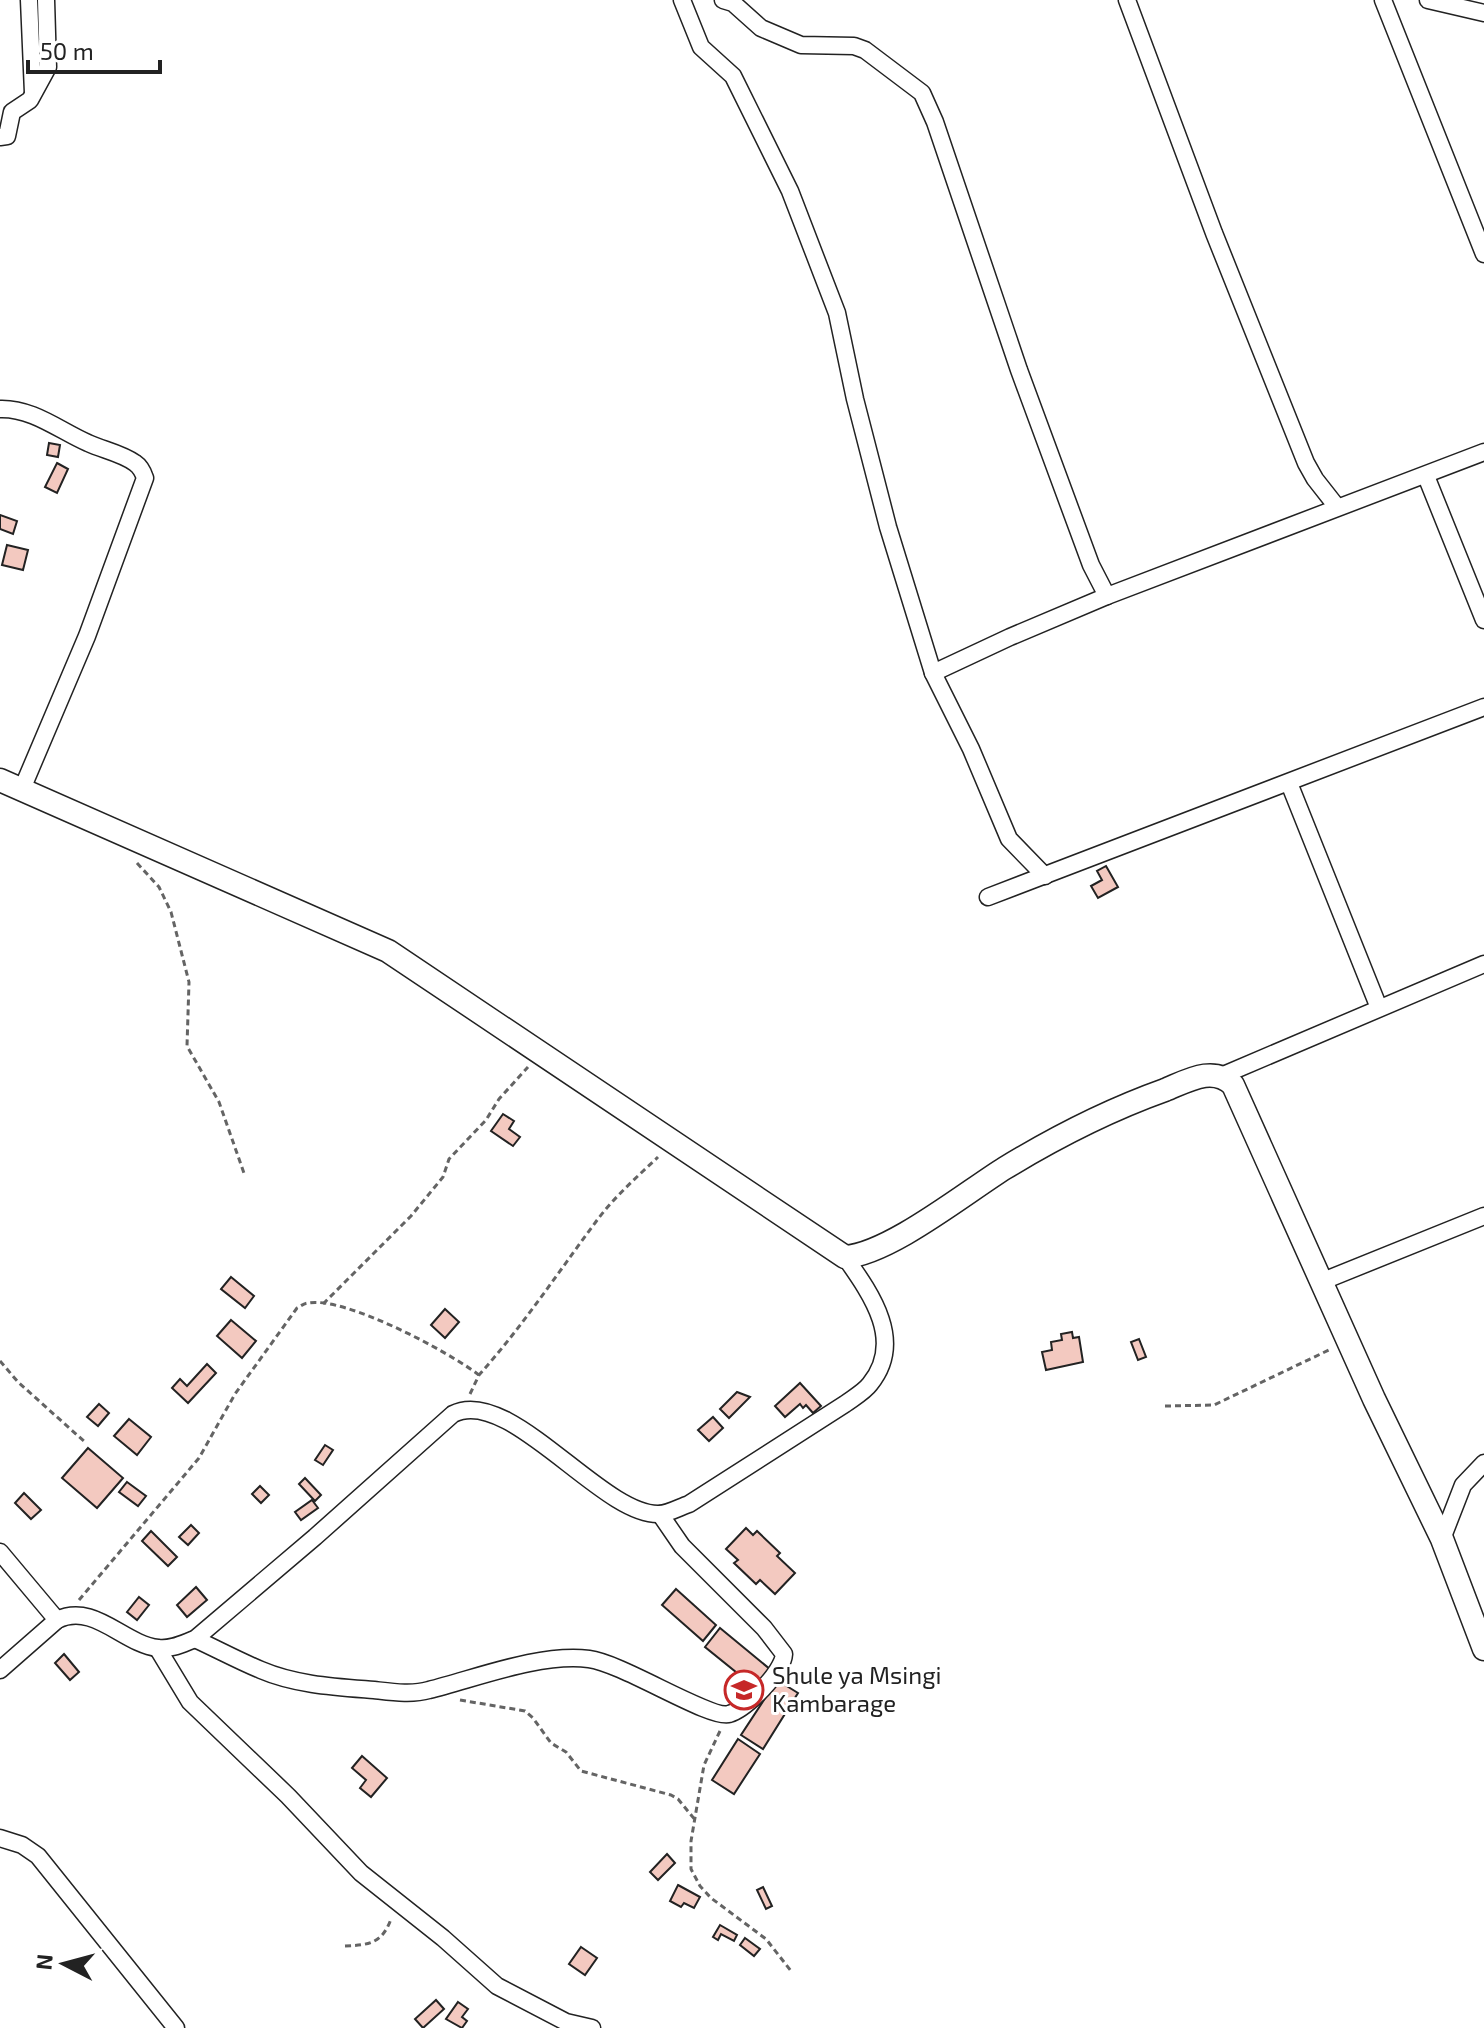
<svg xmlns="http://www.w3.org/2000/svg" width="1484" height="2028" viewBox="0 0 1484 2028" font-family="'Exo 2',sans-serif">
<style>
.building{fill:#f3c9c0;stroke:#222;stroke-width:2}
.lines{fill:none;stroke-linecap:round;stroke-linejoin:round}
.street-casing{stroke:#222;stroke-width:19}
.secondary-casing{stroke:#222;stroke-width:25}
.path{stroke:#646464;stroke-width:3;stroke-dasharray:6 4;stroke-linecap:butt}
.street{stroke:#fff;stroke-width:16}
.secondary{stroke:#fff;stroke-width:22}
.labels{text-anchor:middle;stroke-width:6;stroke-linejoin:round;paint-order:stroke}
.poi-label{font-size:24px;fill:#222;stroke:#fff;text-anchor:start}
</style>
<rect width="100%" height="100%" fill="#fff"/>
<g class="building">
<path d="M49,443L60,445L58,457L47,455Z"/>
<path d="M57,463L68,469L57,493L45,487Z"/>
<path d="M0,515L17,521L13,534L0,529Z"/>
<path d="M7,545L28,550L23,570L2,565Z"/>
<path d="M1106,866L1118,887L1098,898L1091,886L1102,880L1097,871Z"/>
<path d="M503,1114L514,1121L509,1129L520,1137L513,1146L491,1131Z"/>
<path d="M231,1277L254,1296L245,1308L221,1289Z"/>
<path d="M445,1309L459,1322L445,1338L431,1325Z"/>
<path d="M231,1320L256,1341L242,1358L217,1336Z"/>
<path d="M1072,1332L1073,1338L1079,1337L1083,1362L1046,1370L1042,1352L1052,1350L1051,1342L1062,1340L1061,1334Z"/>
<path d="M1139,1339L1146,1357L1138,1360L1131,1342Z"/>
<path d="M207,1364L216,1373L188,1403L172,1388L180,1379L187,1386Z"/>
<path d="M800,1383L821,1406L813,1413L806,1405L803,1408L800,1404L785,1417L775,1406Z"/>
<path d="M737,1392L750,1397L729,1418L720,1409Z"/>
<path d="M99,1404L109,1413L98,1426L87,1417Z"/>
<path d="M713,1417L723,1428L709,1441L698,1430Z"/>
<path d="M129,1419L151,1437L137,1455L114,1436Z"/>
<path d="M325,1445L333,1450L323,1465L315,1460Z"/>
<path d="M88,1448L123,1478L97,1508L62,1478Z"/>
<path d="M305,1478L321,1495L315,1501L299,1484Z"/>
<path d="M127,1482L146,1496L138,1506L119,1492Z"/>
<path d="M260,1486L269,1495L261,1503L252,1494Z"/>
<path d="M24,1493L41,1510L31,1519L15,1503Z"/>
<path d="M312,1500L318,1508L301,1520L295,1512Z"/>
<path d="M191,1525L199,1533L188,1545L179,1537Z"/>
<path d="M746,1528L753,1535L757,1531L780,1553L777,1556L795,1573L775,1594L760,1580L756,1584L734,1563L738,1560L726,1549Z"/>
<path d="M151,1531L177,1557L168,1566L142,1541Z"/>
<path d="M196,1587L207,1600L187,1617L177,1605Z"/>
<path d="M676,1589L716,1625L703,1641L662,1605Z"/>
<path d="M139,1597L149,1605L137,1620L127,1612Z"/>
<path d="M720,1628L771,1670L757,1689L705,1647Z"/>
<path d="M64,1654L79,1672L70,1680L55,1663Z"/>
<path d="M777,1680L798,1693L763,1749L741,1735Z"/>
<path d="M738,1739L760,1754L734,1794L712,1780Z"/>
<path d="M362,1756L387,1778L371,1797L360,1788L366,1780L352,1768Z"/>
<path d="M667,1854L675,1863L658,1880L650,1872Z"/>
<path d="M678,1885L700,1897L694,1908L684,1903L681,1907L670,1901Z"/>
<path d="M763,1887L772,1906L766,1909L757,1890Z"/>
<path d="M720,1925L737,1935L734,1941L721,1934L718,1940L713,1937Z"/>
<path d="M745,1938L760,1949L754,1956L740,1945Z"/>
<path d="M581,1947L597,1958L585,1975L569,1964Z"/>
<path d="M436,2000L444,2009L423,2028L415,2019Z"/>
<path d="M458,2002L468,2009L462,2017L467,2021L462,2028L446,2019Z"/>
</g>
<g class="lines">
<defs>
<g id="street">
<path d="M29,0L33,93"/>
<path d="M682,0L701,47L733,76L790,191L837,313L855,399L888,527L933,673L971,749L1009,839L1045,876"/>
<path d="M723,0L733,3L761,28L801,45L854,46L865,50L922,93L935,122L1019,370L1091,565L1107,596"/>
<path d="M1127,0L1214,233L1306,463L1315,479L1337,507"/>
<path d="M1383,0L1484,254"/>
<path d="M1428,0L1484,13"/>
<path d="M0,137L7,136L12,112L30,100L48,67L46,0"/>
<path d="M0,409C33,408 60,431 88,443C103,450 121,453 135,463C141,467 143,472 145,478L87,636L22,789"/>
<path d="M1426,476L1484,620"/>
<path d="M933,673L1010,637L1107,596L1484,452"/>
<path d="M1289,783L1379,1008"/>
<path d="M988,897L1484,707"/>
<path d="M1221,1076L1484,964"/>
<path d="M1323,1281L1484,1216"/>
<path d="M1442,1539L1463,1485L1484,1463"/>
<path d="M0,1552L57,1620"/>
<path d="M195,1639C217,1649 239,1661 261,1670C296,1685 336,1687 374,1690C392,1692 412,1695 429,1690C477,1678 539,1653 589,1659C622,1663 711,1720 729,1714C746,1709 783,1672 784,1654L764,1628L682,1546L660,1514"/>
<path d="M158,1649L190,1702L288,1796L361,1873L443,1938L497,1986L566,2022L592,2028"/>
<path d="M0,1670L57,1620C94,1602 123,1644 158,1648C171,1650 184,1643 195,1639L315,1537L453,1414C509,1385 602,1516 659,1514C668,1514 680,1507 689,1504L845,1404C853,1398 864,1392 870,1384C905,1341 871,1294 845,1257"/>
<path d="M0,1838L22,1845L38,1856L176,2028"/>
</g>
<path id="secondary" d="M0,780L388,951L845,1257C889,1254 965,1193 1005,1168C1056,1137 1109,1110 1165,1090C1187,1081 1213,1065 1233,1085L1374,1399L1442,1539L1484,1649"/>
</defs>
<use href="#street" class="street-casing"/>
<use href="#secondary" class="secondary-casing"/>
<g class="path">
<path d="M137,863L159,887L171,912L189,982L187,1046L219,1102L245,1176"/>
<path d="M323,1304L411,1216L443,1177L449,1159L486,1120L499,1099L528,1067"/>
<path d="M0,1361L18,1382L86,1443"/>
<path d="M470,1394L479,1375C522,1327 557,1274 595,1223C613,1198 636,1178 658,1157"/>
<path d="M1165,1406L1214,1405L1331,1349"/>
<path d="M79,1600L199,1458L235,1394L297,1308C301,1306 304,1303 308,1303C345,1296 449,1352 479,1375"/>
<path d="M460,1700L525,1711L533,1718L551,1743L566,1752L581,1771L671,1795L678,1799L696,1821"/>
<path d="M720,1731L704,1765L691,1841V1869L700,1886L711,1898L766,1939L791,1971"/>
<path d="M345,1946C368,1945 382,1944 391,1919"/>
</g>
<use href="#street" class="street"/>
<use href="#secondary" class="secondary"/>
</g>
<defs>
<symbol id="school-ring" viewBox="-11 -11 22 22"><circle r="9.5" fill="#fff" stroke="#c62828" stroke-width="1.5"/><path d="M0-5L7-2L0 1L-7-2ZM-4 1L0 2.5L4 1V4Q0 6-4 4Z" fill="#c62828"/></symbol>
</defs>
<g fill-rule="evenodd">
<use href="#school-ring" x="722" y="1668" width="44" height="44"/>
</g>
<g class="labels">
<g class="poi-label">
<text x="772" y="1684">Shule ya Msingi<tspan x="772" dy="28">Kambarage</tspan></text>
</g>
</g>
<g transform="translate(64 1964) rotate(276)" stroke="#ffffff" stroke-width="6" paint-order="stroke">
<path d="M0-6L14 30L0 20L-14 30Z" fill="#222222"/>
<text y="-12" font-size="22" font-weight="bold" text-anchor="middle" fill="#222222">N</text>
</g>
<path d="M28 60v12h132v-12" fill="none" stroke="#222222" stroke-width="4"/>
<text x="40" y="60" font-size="24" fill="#222222" stroke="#ffffff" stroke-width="6" paint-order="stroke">50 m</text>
</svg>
